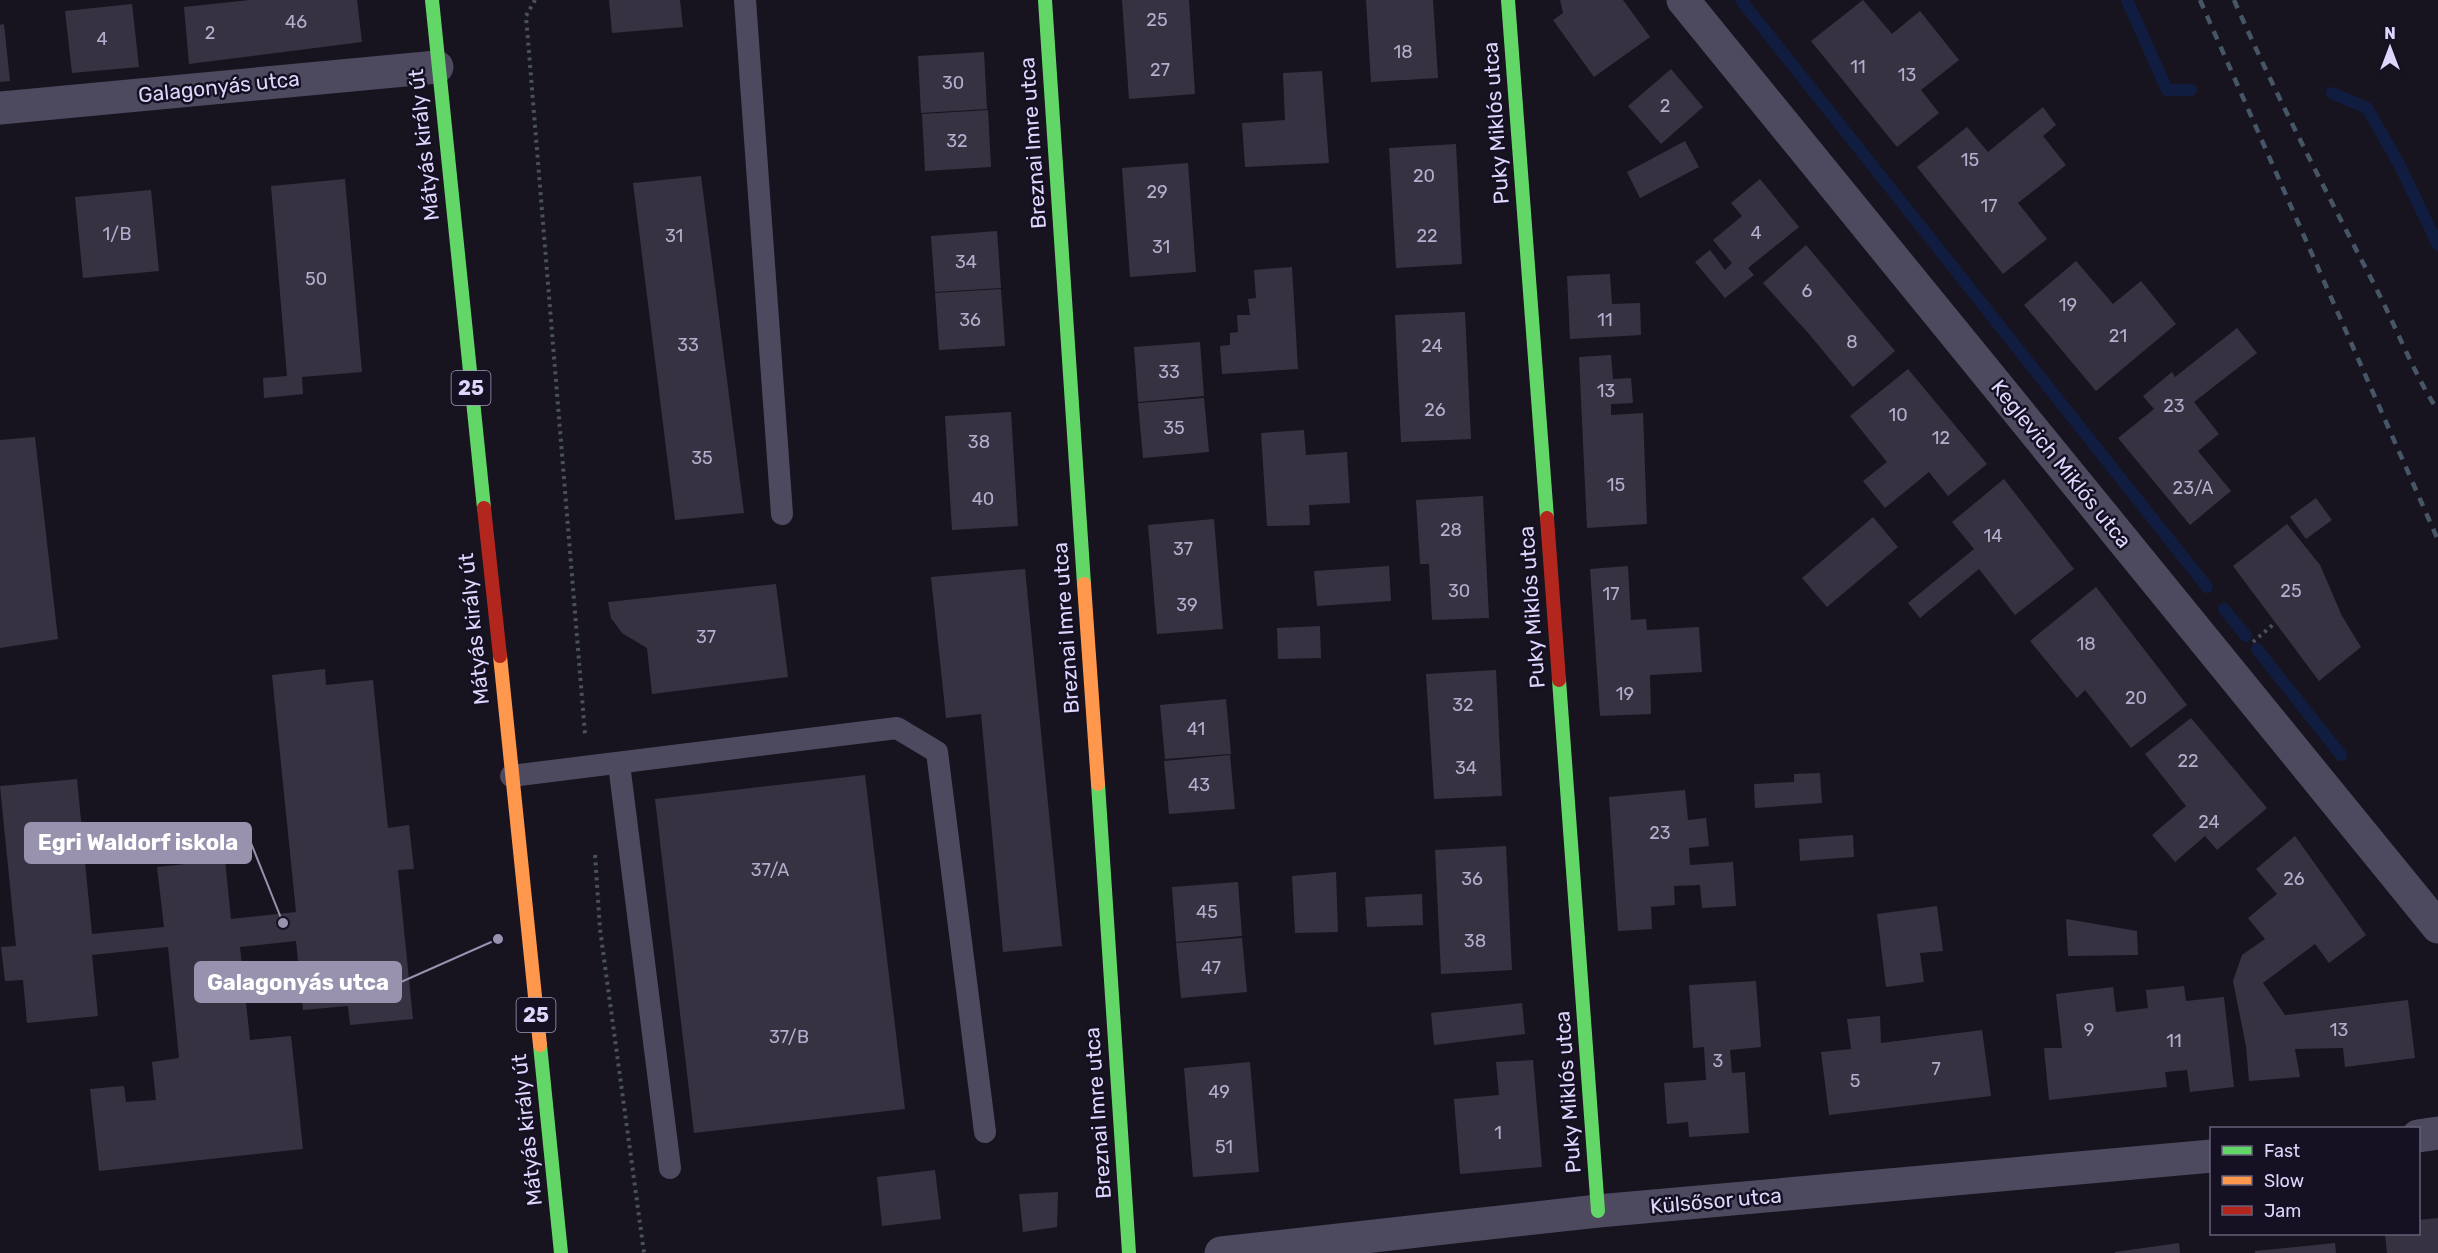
<svg xmlns="http://www.w3.org/2000/svg" width="2438" height="1253" viewBox="0 0 2438 1253" font-family="Rubik,sans-serif">
<style>
.lines{fill:none;stroke-linecap:round;stroke-linejoin:round}
.stream{stroke:#111d40;stroke-width:12}
.building{fill:#373241}
.path{stroke:#49515f;stroke-width:4;stroke-dasharray:3 4.5;stroke-linecap:butt}
.lane{stroke:#4d4a5f;stroke-width:22}
.street{stroke:#4d4a5f;stroke-width:33}
.fast{stroke:#63d668;stroke-width:14}
.slow{stroke:#ff974d;stroke-width:14}
.jam{stroke:#b3261e;stroke-width:14}
.rail{stroke:#475667;stroke-width:4.5;stroke-dasharray:9 8;stroke-linecap:butt}
.labels{text-anchor:middle;stroke-width:5;stroke-linejoin:round;paint-order:stroke}
.number-label{font-size:18px;fill:#b4adcd}
.shield{fill:#161023;stroke:#a29bbb;stroke-width:1.5}
.shield-label{font-size:20px;font-weight:bold;fill:#ded6fc}
.street-label{font-size:21px;fill:#ded6fc;stroke:#161023}
.leader{fill:none;stroke:#9892af;stroke-width:2}
.callout-dot{fill:#9892af;stroke:#161023;stroke-width:2}
.callout{fill:#9892af;stroke:#9892af;stroke-width:2}
.callout-label{font-size:22px;text-anchor:middle;font-weight:bold;fill:#fff}
</style>
<rect width="100%" height="100%" fill="#17141f"/>
<g class="lines">
<g class="stream">
<path d="M1741,0L2207,587"/>
<path d="M2127,0L2167,90H2191"/>
<path d="M2332,93L2367,108L2398,162L2438,245"/>
<path d="M2224,609L2246,636"/>
<path d="M2257,649L2341,755"/>
</g>
</g>
<g class="building">
<path d="M250,0H357L362,42L189,64L184,7Z"/>
<path d="M609,0H680L683,27L612,33Z"/>
<path d="M1122,0H1189L1195,94L1129,99Z"/>
<path d="M1366,0H1433L1438,78L1371,82Z"/>
<path d="M1560,0H1623L1650,37L1594,77L1553,20L1563,13Z"/>
<path d="M1863,0L1892,34L1920,11L1959,60L1921,90L1939,113L1897,147L1811,41Z"/>
<path d="M132,4L139,67L72,73L65,11Z"/>
<path d="M4,24L10,81L0,82V25Z"/>
<path d="M984,52L987,109L921,113L918,56Z"/>
<path d="M1671,69L1703,107L1661,144L1628,106Z"/>
<path d="M1322,71L1329,163L1245,167L1242,123L1285,120L1283,73Z"/>
<path d="M2043,107L2056,125L2043,136L2066,165L2018,203L2047,239L2003,274L1917,167L1967,127L1988,152Z"/>
<path d="M988,110L991,167L925,171L922,114Z"/>
<path d="M1685,141L1699,167L1640,198L1627,172Z"/>
<path d="M1456,144L1462,264L1396,268L1389,148Z"/>
<path d="M1188,163L1196,272L1130,277L1122,168Z"/>
<path d="M701,176L744,513L675,520L633,183Z"/>
<path d="M345,179L362,372L302,377L303,394L264,398L263,378L287,376L271,186Z"/>
<path d="M1760,179L1799,227L1748,268L1754,275L1725,298L1695,262L1710,250L1725,270L1732,263L1713,240L1742,216L1731,203Z"/>
<path d="M151,190L159,271L83,278L75,197Z"/>
<path d="M997,231L1001,288L935,292L931,236Z"/>
<path d="M1806,245L1895,351L1853,387L1809,334L1763,283Z"/>
<path d="M2076,261L2113,304L2141,281L2176,324L2096,391L2024,305Z"/>
<path d="M1292,267L1298,369L1222,374L1220,346L1230,345V333L1238,332L1237,315H1250L1248,299L1256,298L1254,270Z"/>
<path d="M1610,274L1612,304L1640,303L1641,335L1570,339L1567,276Z"/>
<path d="M1001,289L1005,346L939,350L935,293Z"/>
<path d="M1465,312L1471,439L1401,442L1395,315Z"/>
<path d="M2237,328L2257,353L2194,402L2219,434L2198,451L2231,491L2190,525L2118,438L2154,409L2143,396L2172,372L2175,377Z"/>
<path d="M1200,342L1204,396L1138,402L1134,347Z"/>
<path d="M1611,355L1613,379L1631,378L1633,403L1611,404V415L1643,413L1647,524L1587,528L1579,357Z"/>
<path d="M1908,369L1987,464L1948,496L1929,472L1885,508L1863,481L1887,462L1850,416Z"/>
<path d="M1204,398L1209,452L1143,458L1138,403Z"/>
<path d="M1011,412L1018,526L952,530L945,416Z"/>
<path d="M1304,430L1306,455L1347,452L1350,503L1309,505L1310,525L1267,526L1261,433Z"/>
<path d="M35,437L58,639L0,648V440Z"/>
<path d="M2004,479L2074,569L2015,615L1979,569L1920,618L1908,603L1974,549L1952,522Z"/>
<path d="M1483,496L1489,618L1432,620L1429,564H1420L1416,500Z"/>
<path d="M2316,498L2332,520L2306,539L2290,517Z"/>
<path d="M1873,517L1898,547L1827,607L1802,578Z"/>
<path d="M1214,519L1223,629L1157,634L1148,525Z"/>
<path d="M2287,524L2320,565L2342,616L2361,647L2319,681L2233,566Z"/>
<path d="M1389,566L1391,601L1317,606L1314,571Z"/>
<path d="M1628,566L1631,620L1646,619L1647,630L1699,627L1702,672L1650,675L1651,714L1600,716L1590,569Z"/>
<path d="M1025,569L1062,946L1003,952L981,714L946,718L931,577Z"/>
<path d="M776,584L788,677L652,694L647,648L622,633L611,618L608,602Z"/>
<path d="M2096,587L2187,705L2131,748L2085,690L2077,698L2030,641Z"/>
<path d="M1320,626L1321,658L1278,659L1277,628Z"/>
<path d="M325,669L326,685L373,680L388,828L409,825L414,869L398,870L413,1019L350,1025L348,1006L303,1010L296,941L240,947L250,1040L291,1036L303,1149L99,1171L90,1089L124,1086L126,1102L156,1100L152,1062L179,1058L168,947L92,955L98,1016L27,1023L23,980L5,981L1,947L16,946L0,786L77,779L92,934L164,927L157,867L225,860L231,919L296,912L272,675Z"/>
<path d="M1496,670L1502,796L1434,799L1426,674Z"/>
<path d="M1226,699L1231,754L1165,759L1160,705Z"/>
<path d="M2191,718L2267,808L2217,850L2205,836L2175,862L2152,835L2186,806L2145,754Z"/>
<path d="M1230,755L1235,809L1169,814L1164,761Z"/>
<path d="M1820,773L1822,803L1755,808L1754,784L1794,782V774Z"/>
<path d="M865,775L905,1109L694,1133L655,799Z"/>
<path d="M1685,790L1688,820L1706,818L1709,846L1689,848L1690,865L1733,862L1736,906L1702,908L1700,885L1674,886L1675,905L1651,907L1652,929L1618,931L1609,797Z"/>
<path d="M1853,835L1854,857L1800,861L1799,839Z"/>
<path d="M2295,836L2366,935L2329,963L2315,944L2263,983L2285,1015L2408,1000L2415,1058L2345,1067L2343,1048L2295,1049L2300,1077L2249,1081L2246,1046L2233,981L2242,955L2265,939L2248,918L2277,894L2256,869Z"/>
<path d="M1506,846L1512,970L1441,974L1435,850Z"/>
<path d="M1336,872L1338,932L1295,933L1292,876Z"/>
<path d="M1238,882L1242,936L1176,942L1172,887Z"/>
<path d="M1422,894L1423,925L1367,927L1365,897Z"/>
<path d="M1937,906L1943,951L1920,953L1924,982L1886,987L1877,914Z"/>
<path d="M2066,919L2137,931L2138,955L2068,956Z"/>
<path d="M1242,938L1247,992L1181,998L1176,943Z"/>
<path d="M1756,981L1761,1047L1730,1050L1732,1073L1745,1072L1749,1133L1689,1137L1688,1122L1667,1124L1664,1083L1706,1080L1704,1047L1693,1048L1689,985Z"/>
<path d="M2184,986L2186,1001L2224,997L2234,1087L2190,1092L2187,1070L2165,1072L2167,1087L2049,1100L2044,1048H2062L2056,994L2113,987L2116,1012L2148,1008L2146,990Z"/>
<path d="M1522,1003L1525,1034L1434,1045L1431,1013Z"/>
<path d="M1880,1016L1881,1043L1982,1030L1991,1096L1829,1115L1821,1052L1851,1049L1847,1019Z"/>
<path d="M1533,1060L1542,1167L1460,1174L1454,1099L1499,1095L1496,1062Z"/>
<path d="M1250,1062L1259,1172L1193,1177L1184,1068Z"/>
<path d="M935,1170L941,1219L882,1226L877,1177Z"/>
<path d="M1058,1192L1057,1227L1023,1232L1019,1194Z"/>
<path d="M2438,1218V1253H2387L2385,1234H2418V1220Z"/>
<path d="M2179,1243L2180,1253H2115V1252Z"/>
<path d="M2335,1243L2336,1253H2255V1251Z"/>
</g>
<g class="lines">
<g class="path">
<path d="M535,0L526,16L585,734"/>
<path d="M2253,642L2275,623"/>
<path d="M595,855L600,929L644,1253"/>
</g>
<g class="lane">
<path d="M745,0L782,514"/>
<path d="M619,764L670,1168"/>
<path d="M511,776L897,728L937,752L985,1132"/>
</g>
<g class="street">
<path d="M1683,0L2438,927"/>
<path d="M0,108L437,67"/>
<path d="M2418,1136L2438,1133"/>
<path d="M1221,1253L1598,1211L2212,1156"/>
</g>
<g class="fast">
<path d="M432,0L484,508"/>
<path d="M1045,0L1084,584"/>
<path d="M1508,0L1547,518"/>
<path d="M1559,680L1598,1211"/>
<path d="M1098,784L1129,1253"/>
<path d="M540,1045L561,1253"/>
</g>
<g class="slow">
<path d="M1084,584L1098,784"/>
<path d="M500,656L540,1045"/>
</g>
<g class="jam">
<path d="M484,508L500,656"/>
<path d="M1547,518L1559,680"/>
</g>
<g class="rail">
<path d="M2200,0L2438,540"/>
<path d="M2234,0C2277,98 2327,193 2376,288C2397,329 2413,372 2438,411"/>
</g>
</g>
<g class="labels">
<g class="number-label">
<text x="1157" y="26">25</text>
<text x="296" y="28">46</text>
<text x="210" y="39">2</text>
<text x="102" y="45">4</text>
<text x="1403" y="58">18</text>
<text x="1858" y="73">11</text>
<text x="1160" y="76">27</text>
<text x="1907" y="81">13</text>
<text x="953" y="89">30</text>
<text x="1665" y="112">2</text>
<text x="957" y="147">32</text>
<text x="1970" y="166">15</text>
<text x="1424" y="182">20</text>
<text x="1157" y="198">29</text>
<text x="1989" y="212">17</text>
<text x="1756" y="239">4</text>
<text x="117" y="240">1/B</text>
<text x="674" y="242">31</text>
<text x="1427" y="242">22</text>
<text x="1161" y="253">31</text>
<text x="966" y="268">34</text>
<text x="316" y="285">50</text>
<text x="1807" y="297">6</text>
<text x="2068" y="311">19</text>
<text x="970" y="326">36</text>
<text x="1605" y="326">11</text>
<text x="2118" y="342">21</text>
<text x="1852" y="348">8</text>
<text x="688" y="351">33</text>
<text x="1432" y="352">24</text>
<text x="1169" y="378">33</text>
<text x="1606" y="397">13</text>
<text x="2174" y="412">23</text>
<text x="1435" y="416">26</text>
<text x="1898" y="421">10</text>
<text x="1174" y="434">35</text>
<text x="1941" y="444">12</text>
<text x="979" y="448">38</text>
<text x="702" y="464">35</text>
<text x="1616" y="491">15</text>
<text x="2193" y="494">23/A</text>
<text x="983" y="505">40</text>
<text x="1451" y="536">28</text>
<text x="1993" y="542">14</text>
<text x="1183" y="555">37</text>
<text x="1459" y="597">30</text>
<text x="2291" y="597">25</text>
<text x="1611" y="600">17</text>
<text x="1187" y="611">39</text>
<text x="706" y="643">37</text>
<text x="2086" y="650">18</text>
<text x="1625" y="700">19</text>
<text x="2136" y="704">20</text>
<text x="1463" y="711">32</text>
<text x="1196" y="735">41</text>
<text x="2188" y="767">22</text>
<text x="1466" y="774">34</text>
<text x="1199" y="791">43</text>
<text x="2209" y="828">24</text>
<text x="1660" y="839">23</text>
<text x="770" y="876">37/A</text>
<text x="1472" y="885">36</text>
<text x="2294" y="885">26</text>
<text x="1207" y="918">45</text>
<text x="1475" y="947">38</text>
<text x="1211" y="974">47</text>
<text x="2089" y="1036">9</text>
<text x="2339" y="1036">13</text>
<text x="789" y="1043">37/B</text>
<text x="2174" y="1047">11</text>
<text x="1718" y="1067">3</text>
<text x="1936" y="1075">7</text>
<text x="1855" y="1087">5</text>
<text x="1219" y="1098">49</text>
<text x="1498" y="1139">1</text>
<text x="1224" y="1153">51</text>
</g>
<g class="shield">
<rect x="451.5" y="371" width="39" height="34" rx="4.5"/>
<rect x="516.5" y="998" width="39" height="34" rx="4.5"/>
</g>
<g class="shield-label">
<text x="471" y="395">25</text>
<text x="536" y="1022">25</text>
</g>
<g class="street-label">
<text transform="translate(219 87) rotate(-6)" y="7">Galagonyás utca</text>
<text transform="translate(1496 123) rotate(-94)" y="7">Puky Miklós utca</text>
<text transform="translate(1033 143) rotate(-94)" y="7">Breznai Imre utca</text>
<text transform="translate(424 145) rotate(-96)" y="7">Mátyás király út</text>
<text transform="translate(2061 464) rotate(51)" y="7">Keglevich Miklós utca</text>
<text transform="translate(1532 607) rotate(-94)" y="7">Puky Miklós utca</text>
<text transform="translate(1066 628) rotate(-94)" y="7">Breznai Imre utca</text>
<text transform="translate(474 629) rotate(-96)" y="7">Mátyás király út</text>
<text transform="translate(1568 1092) rotate(-94)" y="7">Puky Miklós utca</text>
<text transform="translate(1098 1113) rotate(-94)" y="7">Breznai Imre utca</text>
<text transform="translate(527 1130) rotate(-96)" y="7">Mátyás király út</text>
<text transform="translate(1716 1201) rotate(-5)" y="7">Külsősor utca</text>
</g>
</g>
<path class="leader" d="M283 923L251 843M498 939L401 982"/>
<g class="callout-dot">
<circle cx="283" cy="923" r="6"/>
<circle cx="498" cy="939" r="6"/>
</g>
<g class="callout">
<rect x="25" y="823" width="226" height="40" rx="6"/>
<rect x="195" y="962" width="206" height="40" rx="6"/>
</g>
<g class="callout-label">
<text x="138" y="850">Egri Waldorf iskola</text>
<text x="298" y="990">Galagonyás utca</text>
</g>
<rect x="2210" y="1127" width="210" height="108" fill="#161023" stroke="#665f7a" stroke-width="1.5"/>
<rect x="2222" y="1146" width="30" height="9" fill="#63d668" stroke="#665f7a" stroke-width="1.5"/>
<text x="2264" y="1157" font-size="18" fill="#ded6fc">Fast</text>
<rect x="2222" y="1176" width="30" height="9" fill="#ff974d" stroke="#665f7a" stroke-width="1.5"/>
<text x="2264" y="1187" font-size="18" fill="#ded6fc">Slow</text>
<rect x="2222" y="1206" width="30" height="9" fill="#b3261e" stroke="#665f7a" stroke-width="1.5"/>
<text x="2264" y="1217" font-size="18" fill="#ded6fc">Jam</text>
<g transform="translate(2390 48)" stroke="#161023" stroke-width="4.5" paint-order="stroke">
<path d="M0-4.5L10 22L0 15L-10 22Z" fill="#ded6fc"/>
<text y="-9" font-size="16" font-weight="bold" text-anchor="middle" fill="#ded6fc">N</text>
</g>
</svg>
